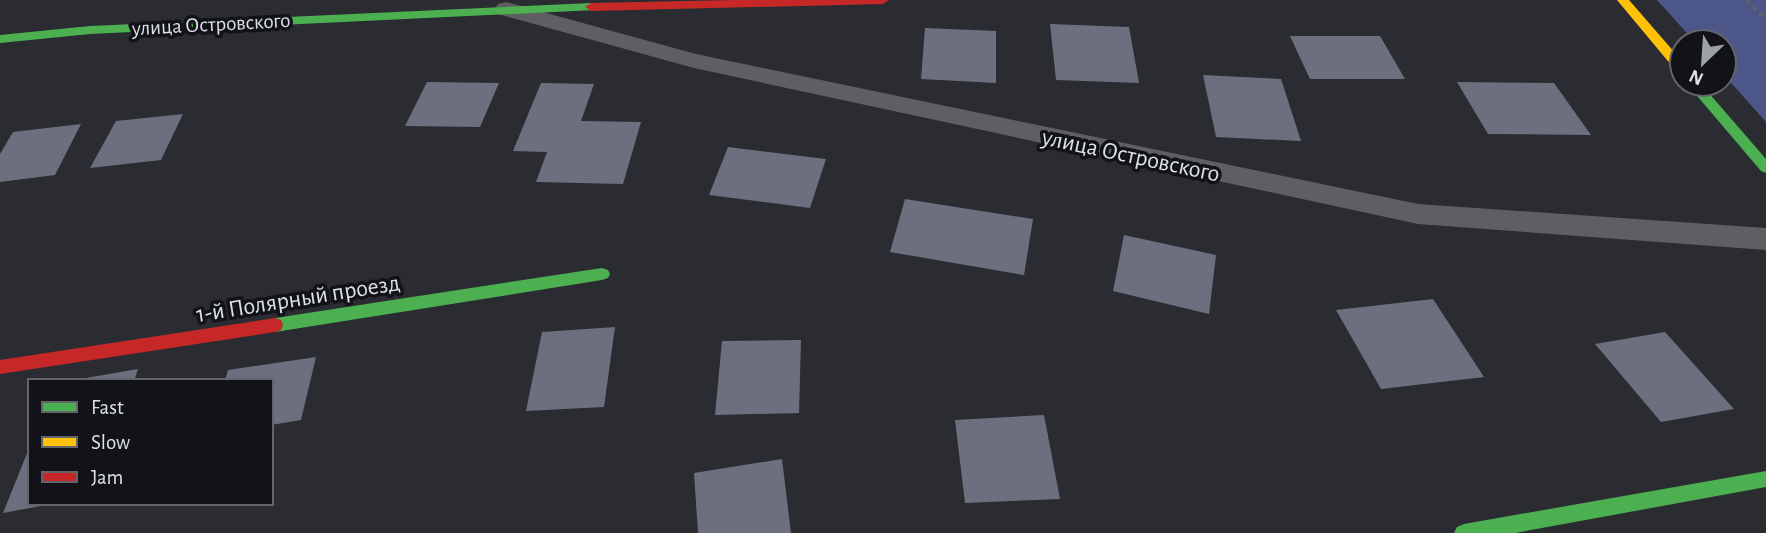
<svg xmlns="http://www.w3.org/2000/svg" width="1766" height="533" viewBox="0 0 1766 533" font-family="'Alegreya Sans',sans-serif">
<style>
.forest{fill:#4c5688}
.building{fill:#6c707e}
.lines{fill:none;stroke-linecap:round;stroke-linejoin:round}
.path{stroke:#626368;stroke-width:3.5;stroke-dasharray:4.5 4.5;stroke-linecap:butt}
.lane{fill:#5e5f63;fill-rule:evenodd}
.fast{fill:#4caf50;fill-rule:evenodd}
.slow{fill:#ffc107;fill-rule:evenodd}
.jam{fill:#c62828;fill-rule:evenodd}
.labels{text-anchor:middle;stroke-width:7;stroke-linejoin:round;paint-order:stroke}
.far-street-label{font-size:21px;fill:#dee0e8;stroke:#111318}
.street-label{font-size:24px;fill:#dee0e8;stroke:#111318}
</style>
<rect width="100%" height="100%" fill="#2a2c32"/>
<path class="forest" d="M1657,0H1766V122L1724,75V42H1695Z"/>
<g class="building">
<path d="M1050,24L1129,27L1139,83L1056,80Z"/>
<path d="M925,28L996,31V83L921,79Z"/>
<path d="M1290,36H1380L1405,79H1310Z"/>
<path d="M1203,75L1281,79L1301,141L1216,137Z"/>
<path d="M427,82L499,83L480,127L405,126Z"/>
<path d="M1457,82L1554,83L1591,135L1488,134Z"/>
<path d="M541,83L594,84L581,121L641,122L623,184L536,182L547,152L513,151Z"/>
<path d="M183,114L161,160L90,168L116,121Z"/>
<path d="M81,124L55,175L0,182V154L13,132Z"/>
<path d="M728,147L826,159L810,208L709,195Z"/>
<path d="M905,199L1033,219L1024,275L890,252Z"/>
<path d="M1124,235L1216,255L1209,314L1113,291Z"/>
<path d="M1433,299L1484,377L1381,389L1336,310Z"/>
<path d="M615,327L604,407L526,411L542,332Z"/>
<path d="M1665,332L1734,409L1661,422L1595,344Z"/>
<path d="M801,340L799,413L715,415L722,341Z"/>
<path d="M316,357L301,420L271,425V381H225L228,370Z"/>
<path d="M138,369L134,381H81L80,379Z"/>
<path d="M1044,415L1060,499L965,503L955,420Z"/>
<path d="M30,446V503L46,505L3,513Z"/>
<path d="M782,459L791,533H698L694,473Z"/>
</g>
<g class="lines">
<path class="path" d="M1747,0L1766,21"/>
<path class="lane" d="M506,2L696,54L1418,204L1766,228V250L1418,224L694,68L498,14L495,9L498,4Z"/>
<g class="fast">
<path d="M591,3L595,4V10L90,34L0,43V35L90,26Z"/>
<path d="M1687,84H1701L1766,159V173L1761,171Z"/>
<path d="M602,268L608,270L610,274L608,278L602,280L275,332L269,330L267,325L269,320L275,318Z"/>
<path d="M1766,471V487L1515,533H1454L1457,527L1464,524Z"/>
</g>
<path class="slow" d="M1617,0H1629L1682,61V73L1677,72Z"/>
<g class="jam">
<path d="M733,0H889L883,4L591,11L585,7L591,3Z"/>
<path d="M275,318L281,320L283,325L281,330L275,332L0,374V360Z"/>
</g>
</g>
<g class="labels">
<g class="far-street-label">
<text transform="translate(211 24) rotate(-3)" y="7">улица Островского</text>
</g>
<g class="street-label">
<text transform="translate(1131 155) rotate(12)" y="8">улица Островского</text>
<text transform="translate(298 298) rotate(-9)" y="8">1-й Полярный проезд</text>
</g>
</g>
<rect x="28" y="379" width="245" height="126" fill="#111318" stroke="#63656b" stroke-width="2"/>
<rect x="42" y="402" width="35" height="10" fill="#4caf50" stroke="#63656b" stroke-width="2"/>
<text x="91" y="414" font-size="21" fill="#dee0e8">Fast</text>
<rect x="42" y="437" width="35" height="10" fill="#ffc107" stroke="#63656b" stroke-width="2"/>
<text x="91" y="449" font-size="21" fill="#dee0e8">Slow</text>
<rect x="42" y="472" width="35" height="10" fill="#c62828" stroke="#63656b" stroke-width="2"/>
<text x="91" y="484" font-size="21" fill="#dee0e8">Jam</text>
<g transform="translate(1703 63) rotate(205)"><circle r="33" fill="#111318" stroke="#63656b" stroke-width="2"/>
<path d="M0-5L12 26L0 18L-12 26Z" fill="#9fa1a8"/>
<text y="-10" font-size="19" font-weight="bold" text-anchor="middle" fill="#dee0e8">N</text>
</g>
</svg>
